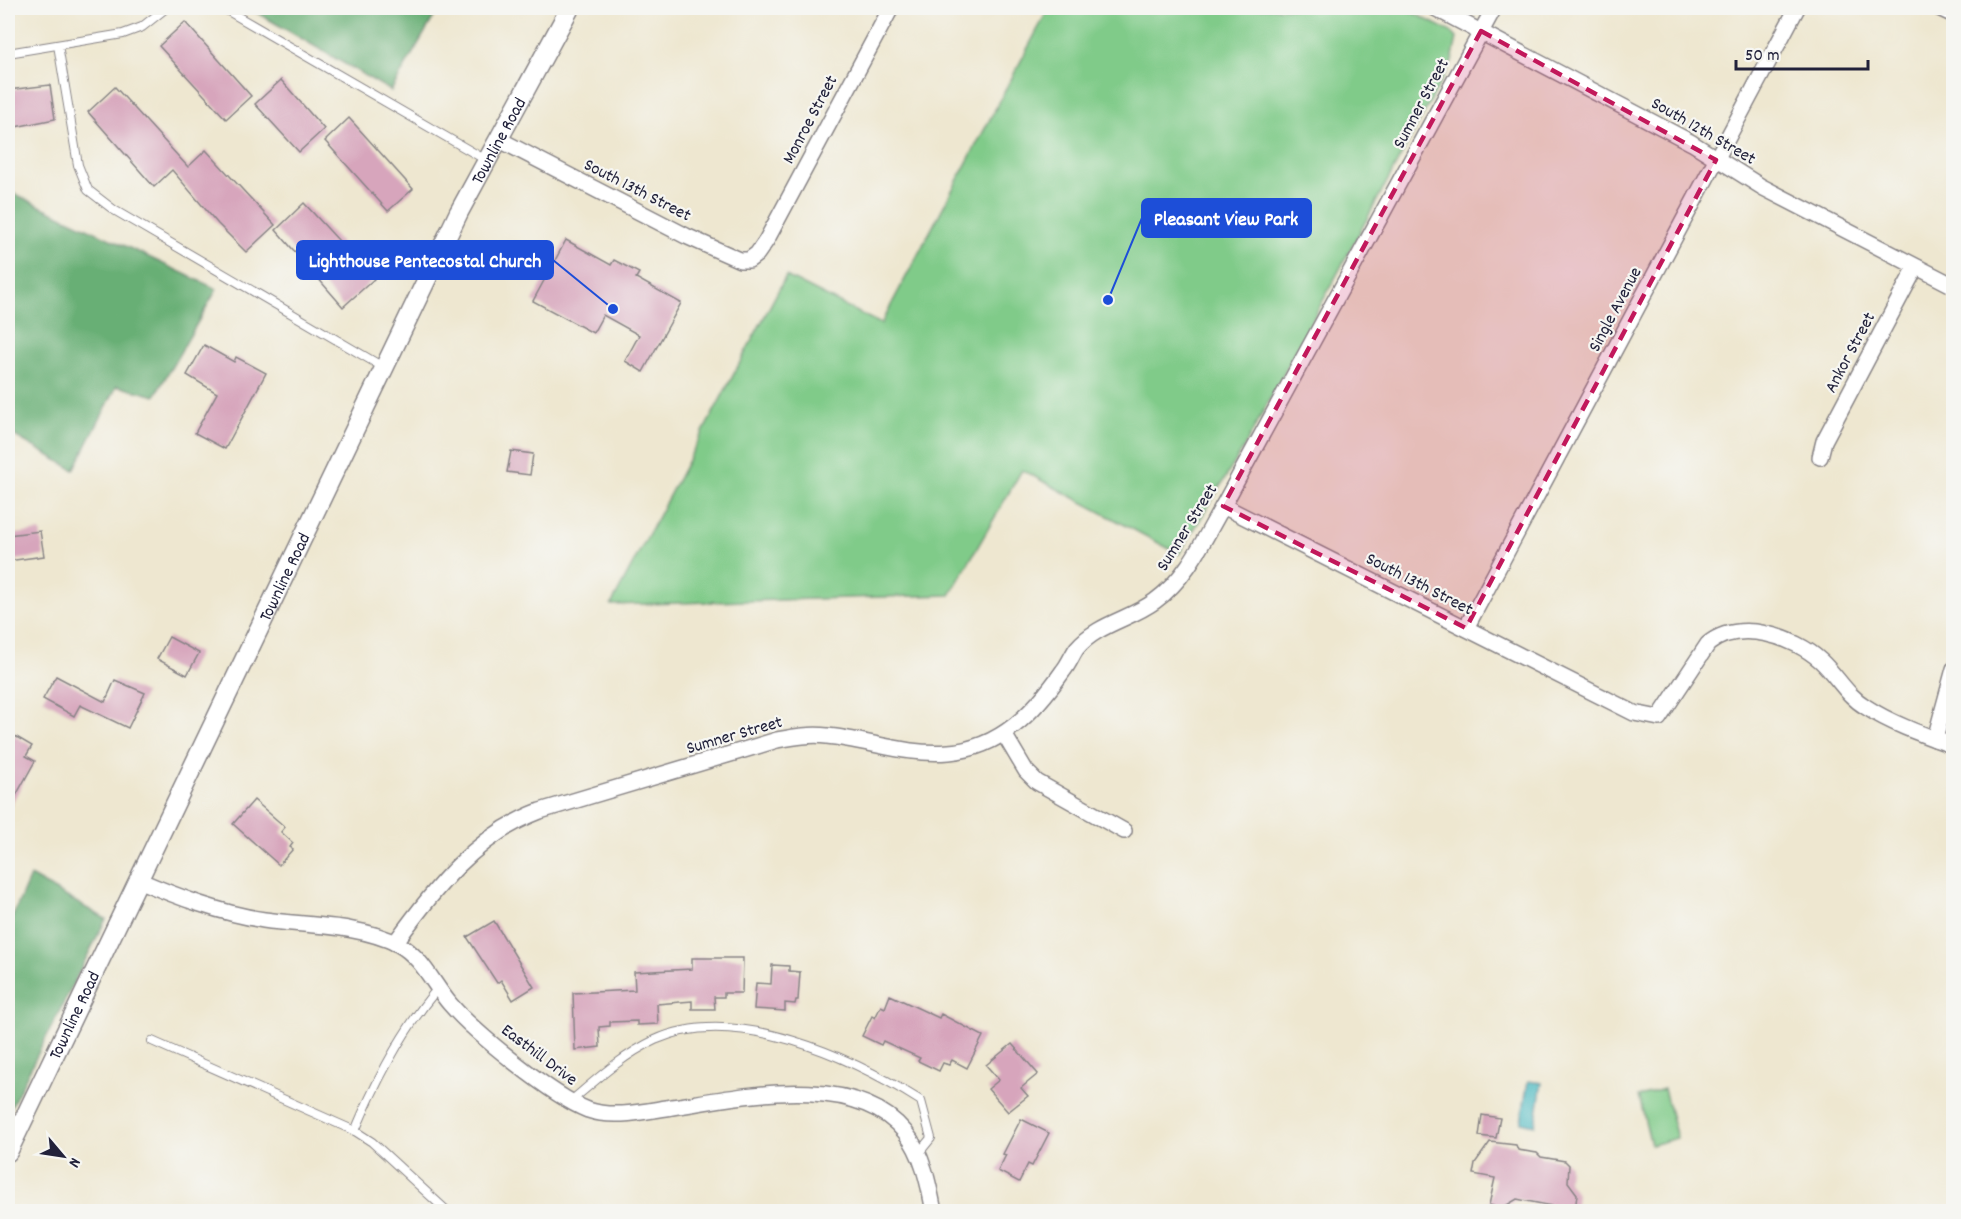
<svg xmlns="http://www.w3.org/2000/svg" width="1961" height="1219" viewBox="0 0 1961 1219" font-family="Dekko,sans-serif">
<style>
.green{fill:#80cb89;stroke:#517662;stroke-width:1.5}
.forest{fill:#68af75;stroke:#456858;stroke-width:1.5}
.water{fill:#4bb9c1;stroke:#366e7e;stroke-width:1.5}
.building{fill:#d7a5bc}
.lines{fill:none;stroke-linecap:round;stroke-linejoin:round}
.service-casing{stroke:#888486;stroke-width:10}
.minor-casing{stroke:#888486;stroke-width:18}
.tertiary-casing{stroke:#888486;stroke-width:21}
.service{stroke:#fff;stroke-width:8}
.minor{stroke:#fff;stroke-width:15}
.tertiary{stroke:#fff;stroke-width:18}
.marked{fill:#c2185b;fill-opacity:0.2;stroke:#c2185b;stroke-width:4.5;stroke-dasharray:12 8;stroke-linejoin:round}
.labels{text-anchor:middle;stroke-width:4.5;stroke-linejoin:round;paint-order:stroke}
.street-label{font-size:18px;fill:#22223b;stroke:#f6f6f2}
.leader{fill:none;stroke:#1d4ed8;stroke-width:2}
.callout-dot{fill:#1d4ed8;stroke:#f6f6f2;stroke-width:2}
.callout{fill:#1d4ed8;stroke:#1d4ed8;stroke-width:2}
.callout-label{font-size:20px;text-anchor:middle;font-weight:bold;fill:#fff}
</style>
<rect width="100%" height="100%" fill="#f6f6f2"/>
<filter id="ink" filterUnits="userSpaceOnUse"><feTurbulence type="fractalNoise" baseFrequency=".0167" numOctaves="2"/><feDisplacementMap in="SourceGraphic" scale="12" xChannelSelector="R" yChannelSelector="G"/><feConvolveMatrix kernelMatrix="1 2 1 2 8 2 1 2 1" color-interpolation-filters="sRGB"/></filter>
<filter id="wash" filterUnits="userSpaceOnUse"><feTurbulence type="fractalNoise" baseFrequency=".008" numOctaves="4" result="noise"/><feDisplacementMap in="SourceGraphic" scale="24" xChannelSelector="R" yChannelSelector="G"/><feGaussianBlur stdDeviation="1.35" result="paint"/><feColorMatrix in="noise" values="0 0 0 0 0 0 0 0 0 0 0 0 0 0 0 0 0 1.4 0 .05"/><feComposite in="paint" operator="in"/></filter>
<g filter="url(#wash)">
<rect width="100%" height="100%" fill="#eee7d0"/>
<g class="green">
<path d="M1049,8H1404L1451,32L1457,38L1452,61L1243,449L1179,554L1022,470L950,595L611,605L786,276L881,324Z"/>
<path d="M1664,1089L1677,1138L1651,1145L1639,1096Z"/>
</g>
<g class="forest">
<path d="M249,8H439L391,91Z"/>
<path d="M8,191L217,289L155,396L117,386L74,470L8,432Z"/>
<path d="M30,876L106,919L8,1113V927Z"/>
</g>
<path class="water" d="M1528,1081L1542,1083L1535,1125L1521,1122Z"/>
<g id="blocks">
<g class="building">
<path d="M185,22L251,96L226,119L159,46Z"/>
<path d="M281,80L324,129L299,152L255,104Z"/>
<path d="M50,85L55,119L15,127V122L8,123V90Z"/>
<path d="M115,87L188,167L206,150L275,225L246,252L218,224L172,170L154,187L88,112Z"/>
<path d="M349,118L413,189L388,211L325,141Z"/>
<path d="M304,203L374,279L343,307L276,230Z"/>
<path d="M566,240L611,265L614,260L639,273L636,278L681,303L643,372L625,361L639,335L603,315L593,333L533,301Z"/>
<path d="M204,345L234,362L236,357L266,373L225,449L195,433L217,393L187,375Z"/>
<path d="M511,451L533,454L530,475L507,472Z"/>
<path d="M40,531L44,556L8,561V535Z"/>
<path d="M169,637L199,653L187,675L157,659Z"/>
<path d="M56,676L105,702L115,680L145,693L128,728L80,705L74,716L43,699Z"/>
<path d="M8,732L32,746L26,756L35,761L8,810Z"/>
<path d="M254,800L285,827L281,832L293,843L290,847L293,849L279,865L233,824Z"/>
<path d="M494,921L534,987L513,1000L501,980L497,983L467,937Z"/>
<path d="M692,958H743L742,993H724V997H714L715,1009H692V1001L657,1004L658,1024L637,1025V1021L610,1022V1026L599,1027L600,1047L575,1050L573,993L635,990L634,972L692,969Z"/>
<path d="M772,965L789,966V971L800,972L798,1000H796L795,1004L785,1003V1011L754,1009L756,983L771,984Z"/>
<path d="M890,995L939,1018L941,1014L983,1036L967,1068L952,1060L949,1065L943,1063L939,1071L918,1061L920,1058L883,1041L881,1045L862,1036L872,1016L875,1018L881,1006L885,1008Z"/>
<path d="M1012,1044L1038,1074L1021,1088L1028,1096L1008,1112L988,1089L999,1080L986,1065Z"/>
<path d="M1482,1115L1500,1118L1496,1138L1479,1136Z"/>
<path d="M1021,1119L1049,1133L1032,1166L1028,1164L1019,1182L998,1171L1006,1155L1003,1154Z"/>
<path d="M1490,1142L1516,1145L1518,1150L1537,1153L1541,1157L1565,1161L1569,1165L1568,1182L1577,1194L1575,1212H1555L1552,1206L1517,1199L1502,1208L1489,1205L1495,1178L1473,1174L1475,1163Z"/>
</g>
</g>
</g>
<g filter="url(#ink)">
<use href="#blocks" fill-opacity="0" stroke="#888486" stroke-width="1.5"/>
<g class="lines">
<defs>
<g id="service">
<path d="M223,8L486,160"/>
<path d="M58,45L78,165L88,190L114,210L383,367"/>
<path d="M8,53L123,34L142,27L166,8"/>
<path d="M152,1041L355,1131L372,1142L448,1212"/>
<path d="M571,1101C597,1079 623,1055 655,1040C735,1003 853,1058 921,1101L931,1138L918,1154"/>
<path d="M355,1131C376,1081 403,1029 438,988"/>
</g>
<g id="minor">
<path d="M1435,8L1692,143L1762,187L1954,286"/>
<path d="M1939,8L1954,15"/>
<path d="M498,139L686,236L740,260H749L757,254L766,241L891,8"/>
<path d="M1820,457L1824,441L1916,267"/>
<path d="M1223,506L1634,713L1659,718L1708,644C1739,619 1794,636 1821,661C1837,676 1847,696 1866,707C1892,724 1924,735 1954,746"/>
<path d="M1466,628L1797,8"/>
<path d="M1004,734L1026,771L1037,782L1124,831"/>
<path d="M1935,739L1954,669"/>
<path d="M138,880C178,897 220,913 264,920C306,926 358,924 398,944C422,957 433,984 450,1004C475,1033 552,1096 588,1110C614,1119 645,1111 672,1107C740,1097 854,1070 905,1132C923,1154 929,1185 934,1212"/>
<path d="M395,943C434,889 476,835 540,811L777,740C794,737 810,734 827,736C868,740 907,756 949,752C1001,748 1035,711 1063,671C1069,664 1072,655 1077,648C1097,624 1131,619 1155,601C1187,578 1204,539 1223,506L1494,8"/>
</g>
<g id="tertiary">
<path id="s1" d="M8,1152L459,212L570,8"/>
</g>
</defs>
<use href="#service" class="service-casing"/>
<use href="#minor" class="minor-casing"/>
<use href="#tertiary" class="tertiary-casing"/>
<use href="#service" class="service"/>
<use href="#minor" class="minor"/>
<use href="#tertiary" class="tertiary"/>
</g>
</g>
<path class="marked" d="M1481,31L1716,160L1466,628L1223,506Z"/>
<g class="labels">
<g class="street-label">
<text transform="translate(1420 103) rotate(-62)" y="6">Sumner Street</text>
<text transform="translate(809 119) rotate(-62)" y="6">Monroe Street</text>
<text transform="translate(1704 130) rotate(30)" y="6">South 12th Street</text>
<text dy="6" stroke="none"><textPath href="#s1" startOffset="1124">Townline Road</textPath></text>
<text transform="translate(638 189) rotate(27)" y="6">South 13th Street</text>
<text transform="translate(1614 309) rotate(-62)" y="6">Single Avenue</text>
<text transform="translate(1849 352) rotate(-62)" y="6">Ankor Street</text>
<text transform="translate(1186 527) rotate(-58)" y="6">Sumner Street</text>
<text dy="6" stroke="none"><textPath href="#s1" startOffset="638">Townline Road</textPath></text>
<text transform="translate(1420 583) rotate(27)" y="6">South 13th Street</text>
<text transform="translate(734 734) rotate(-16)" y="6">Sumner Street</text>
<text dy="6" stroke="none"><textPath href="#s1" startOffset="152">Townline Road</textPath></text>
<text transform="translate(540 1054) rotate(37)" y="6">Easthill Drive</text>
</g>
</g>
<path class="leader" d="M1108 300L1142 218M613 309L553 260"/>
<g class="callout-dot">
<circle cx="1108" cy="300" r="6"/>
<circle cx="613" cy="309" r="6"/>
</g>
<g class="callout">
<rect x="1142" y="199" width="169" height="38" rx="6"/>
<rect x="297" y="241" width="256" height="38" rx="6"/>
</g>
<g class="callout-label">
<text x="1226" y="225">Pleasant View Park</text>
<text x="425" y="267">Lighthouse Pentecostal Church</text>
</g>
<rect width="1961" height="1219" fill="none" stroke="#f6f6f2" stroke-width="30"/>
<g transform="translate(63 1156) rotate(119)" stroke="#f6f6f2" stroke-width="4.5" paint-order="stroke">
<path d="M0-4.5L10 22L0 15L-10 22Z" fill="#22223b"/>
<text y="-9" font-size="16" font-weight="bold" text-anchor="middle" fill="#22223b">N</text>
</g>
<path d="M1736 60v9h132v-9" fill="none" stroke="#22223b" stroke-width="3"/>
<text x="1745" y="60" font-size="18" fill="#22223b" stroke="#f6f6f2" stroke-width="4.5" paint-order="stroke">50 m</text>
</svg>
